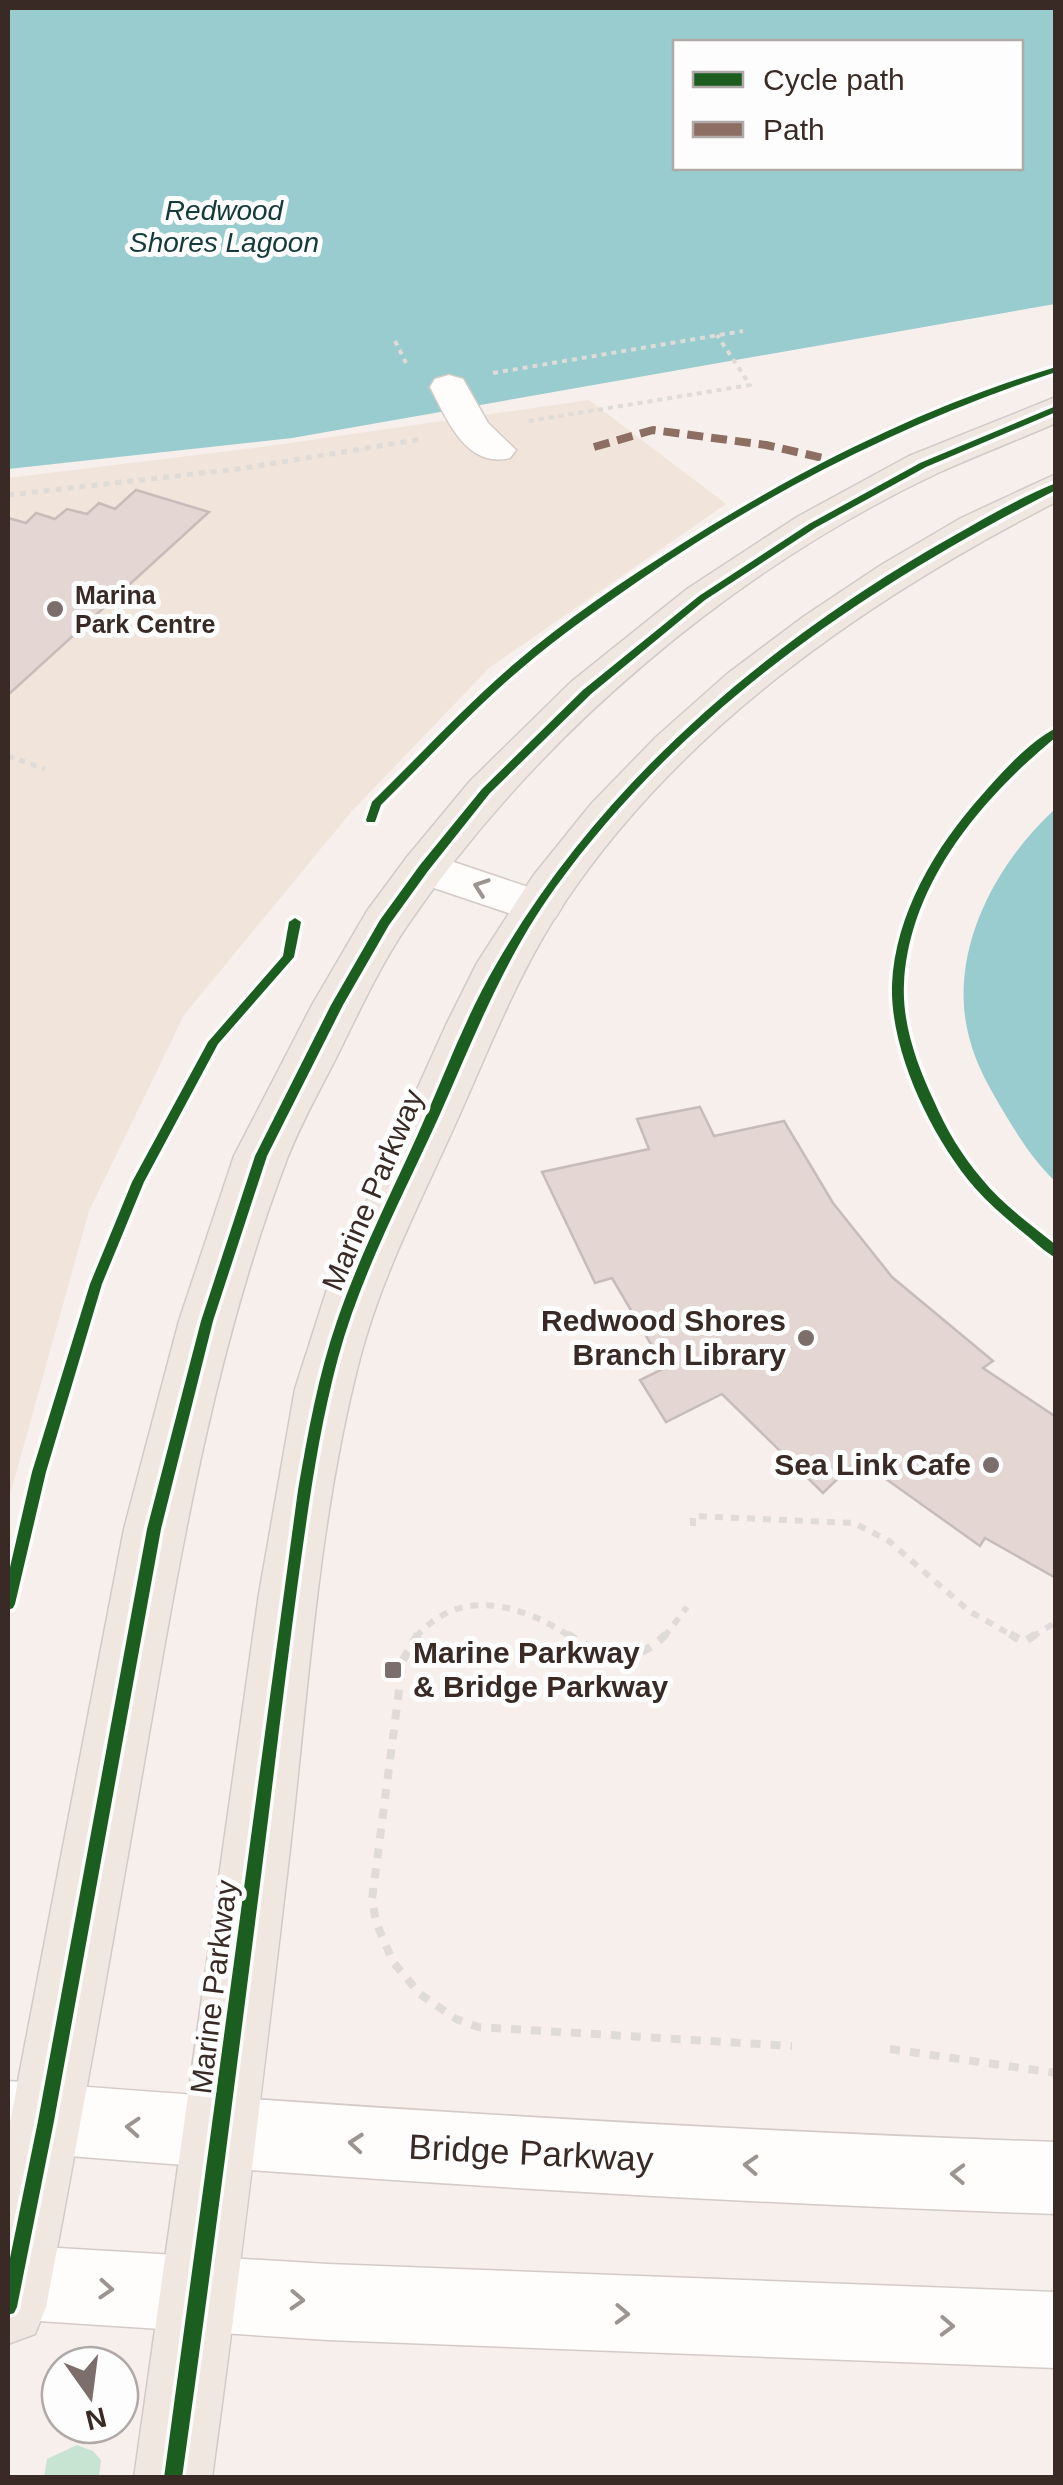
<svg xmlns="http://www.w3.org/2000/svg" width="1063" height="2485" viewBox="0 0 1063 2485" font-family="Helvetica,sans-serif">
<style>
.commercial{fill:#f1e4da}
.green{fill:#c7e4d2}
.water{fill:#98cccf;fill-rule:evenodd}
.building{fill:#e4d6d2;stroke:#c7bcb9;stroke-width:2.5}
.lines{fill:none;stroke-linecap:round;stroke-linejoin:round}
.minor-casing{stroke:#d4cac6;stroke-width:3}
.major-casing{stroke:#d0cbc8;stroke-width:3}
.path-far3{stroke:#dedbd9;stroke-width:4;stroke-dasharray:5 5;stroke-linecap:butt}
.path-far2{stroke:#dedbd9;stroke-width:5;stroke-dasharray:6 6;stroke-linecap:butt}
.path-far1{stroke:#dedbd9;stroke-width:6;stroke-dasharray:8 8;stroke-linecap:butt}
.path{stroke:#dedbd9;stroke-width:8;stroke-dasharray:10 10;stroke-linecap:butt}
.minor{fill:#fefdfc;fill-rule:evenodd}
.major{fill:#efe7e0;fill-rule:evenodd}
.quiet{stroke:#8d6e63;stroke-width:8;stroke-dasharray:16 8;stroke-linecap:butt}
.cycleway-casing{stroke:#fdfdfd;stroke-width:7}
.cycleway{fill:#1b5e20;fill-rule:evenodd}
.oneway{stroke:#9c9490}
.poi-dot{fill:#7c6f6b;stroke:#fdfdfd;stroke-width:4}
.labels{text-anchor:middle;stroke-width:10;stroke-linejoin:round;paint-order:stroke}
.far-poi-label{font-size:25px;font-weight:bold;fill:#392a25;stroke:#fdfdfd;text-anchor:start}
.far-water-label{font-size:28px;font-style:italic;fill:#143a3c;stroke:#fdfdfd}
.street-label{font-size:30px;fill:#392a25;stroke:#fdfdfd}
.poi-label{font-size:30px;font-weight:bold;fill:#392a25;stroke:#fdfdfd;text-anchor:end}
.near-street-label{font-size:35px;fill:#392a25;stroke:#fdfdfd}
</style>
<rect width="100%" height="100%" fill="#f7efec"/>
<path class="commercial" d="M589,400L726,504L489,668L351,812L184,1015L89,1211L8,1502V478L262,447Z"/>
<path class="green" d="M77,2445L93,2451L101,2460L99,2477H44L47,2459Z"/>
<g class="water">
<path d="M8,8H1055V304L292,438L8,469ZM676,42H1020V168H676Z"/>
<path d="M1055,809V1181C1034,1161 1020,1139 1005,1114C990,1089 976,1065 969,1037C947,953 995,864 1055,809Z"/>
</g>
<g class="building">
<path d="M136,490L209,512L8,695V518L26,523L36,513L55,519L67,509L87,514L99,503L115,509Z"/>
<path d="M700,1107L714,1136L784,1121L833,1203L892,1277L993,1361L983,1368L1056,1417V1578L985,1538L980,1546L858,1459L823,1493L722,1394L666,1422L640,1380L665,1368L612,1278L595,1283L542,1172L649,1149L637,1119Z"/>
</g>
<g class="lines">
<defs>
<g id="minor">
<path d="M449,375L463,379L488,423L516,450L510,458C466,469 447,419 430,387L435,379Z"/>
<path d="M424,852L555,896L562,907L555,918L538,923L407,879L400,868L407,857Z"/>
<path d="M8,2081C357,2108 706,2130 1056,2142V2214C706,2202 357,2180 8,2151Z"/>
<path d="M8,2245L328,2264L1056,2292V2368L328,2340L8,2319Z"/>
</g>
<g id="major">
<path d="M1056,397V423C1017,440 978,455 940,472C733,569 535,737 407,926C382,963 362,1005 342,1046C324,1083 302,1120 287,1159C214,1350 180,1556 145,1757C113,1941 81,2124 46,2307L35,2334L8,2344V2133L124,1529L179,1321L234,1156L312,1005L367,911L407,857L470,781L571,682L687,589L797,517L909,456Z"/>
<path d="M1056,474V502C869,598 684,725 565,902C520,969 492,1042 459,1116C424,1195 382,1274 360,1358C317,1523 308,1698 288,1866C264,2070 240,2274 212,2478H134L259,1594L295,1389L327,1289L446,1025L477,963L533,876L591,804L656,737L727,674L803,617L881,565L961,518Z"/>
</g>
</defs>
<use href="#minor" class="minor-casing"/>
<use href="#major" class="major-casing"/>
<g class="path-far3">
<path d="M395,341L406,363"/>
<path d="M493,373L743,331"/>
<path d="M529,421L750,385L717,335"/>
</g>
<g class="path-far2">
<path d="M8,495L238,469L423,439"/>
<path d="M8,756L45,769"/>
</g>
<g class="path-far1">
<path d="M693,1526V1516L854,1523L889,1541L969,1611L1015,1637"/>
<path d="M416,1637C461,1585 522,1605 571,1637"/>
<path d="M664,1637L687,1607"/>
<path d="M1032,1637L1056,1622"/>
</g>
<g class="path">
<path d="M418,1634L403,1660L372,1899L376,1922L393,1962L420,1994L456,2019L478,2027L792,2046"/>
<path d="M567,1634C602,1656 634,1668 666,1634"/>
<path d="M1010,1634L1024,1642L1036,1634"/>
<path d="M890,2049L1056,2073"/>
</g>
<use href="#minor" class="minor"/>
<use href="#major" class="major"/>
<path class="quiet" d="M594,447L653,430L766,445L832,460"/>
<defs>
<g id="cycleway">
<path d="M1056,367V372C906,421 767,492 637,582C598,609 558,637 522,668C472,710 428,759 381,805L375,822H367L366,820L372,802C419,756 464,707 514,664C565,620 623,581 680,545C797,471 922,407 1056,367Z"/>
<path d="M1056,406V412L926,467L815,528L705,600L591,694L490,793L428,871L389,925L343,1005L267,1156L213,1321L161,1529L54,2121L17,2307L14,2313L8,2315V2268L38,2121L147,1529L201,1321L255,1156L331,1005L380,920L420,865L482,789L583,690L699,596L809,524L920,463Z"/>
<path d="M1056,483V490C863,588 683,711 555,888C504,959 475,1035 440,1114C404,1194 361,1273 338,1358C319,1429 309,1502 299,1574C286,1669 275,1765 263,1860C237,2066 211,2272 182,2478H164L298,1490C308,1433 318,1376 337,1321C359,1257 390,1196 418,1134C444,1077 465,1017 497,963C598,788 756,652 929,550C970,527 1012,501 1056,483Z"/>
<path d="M1056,728V737C982,798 909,883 904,984C902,1024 917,1065 934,1101C946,1129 962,1156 982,1179C1003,1205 1030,1224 1056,1245V1258C1045,1252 1035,1242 1025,1234C1008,1220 990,1205 975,1188C932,1138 890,1052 892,985C895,914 936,846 982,795C1003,771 1028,743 1056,728Z"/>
<path d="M295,918L301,922L294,957L218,1044L144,1182L102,1284L46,1472L15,1604L13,1608L8,1610V1576L32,1472L90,1284L132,1182L208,1042L283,956L289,922Z"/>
</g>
</defs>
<use href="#cycleway" class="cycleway-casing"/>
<use href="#cycleway" class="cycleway"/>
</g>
<defs><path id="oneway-chevron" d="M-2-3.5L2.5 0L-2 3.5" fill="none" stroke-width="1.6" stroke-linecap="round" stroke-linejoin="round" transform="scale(2.5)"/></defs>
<g class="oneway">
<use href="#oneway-chevron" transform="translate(481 887) rotate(-161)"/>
<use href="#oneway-chevron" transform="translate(133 2127) rotate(-176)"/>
<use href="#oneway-chevron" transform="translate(356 2143) rotate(-175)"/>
<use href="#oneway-chevron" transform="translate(751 2165) rotate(-177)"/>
<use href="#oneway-chevron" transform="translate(958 2174) rotate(-178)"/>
<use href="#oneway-chevron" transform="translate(106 2289) rotate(4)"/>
<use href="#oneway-chevron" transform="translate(297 2300) rotate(3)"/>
<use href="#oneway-chevron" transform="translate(622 2314) rotate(2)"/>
<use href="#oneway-chevron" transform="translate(947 2326) rotate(2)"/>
</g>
<g class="poi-dot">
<circle cx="55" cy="609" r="10"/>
<circle cx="806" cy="1338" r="10"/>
<circle cx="991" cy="1465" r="10"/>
<rect x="383" y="1660" width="20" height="20" rx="5"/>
</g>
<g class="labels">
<g class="far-poi-label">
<text x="75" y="604">Marina<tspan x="75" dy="29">Park Centre</tspan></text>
</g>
<g class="far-water-label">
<text x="224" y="220">Redwood<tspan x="224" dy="32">Shores Lagoon</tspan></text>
</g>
<g class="street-label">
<text transform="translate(373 1190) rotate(-67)" y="10">Marine Parkway</text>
<text transform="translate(214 1987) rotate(-83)" y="10">Marine Parkway</text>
</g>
<g class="poi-label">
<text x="786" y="1331">Redwood Shores<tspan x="786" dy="34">Branch Library</tspan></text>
<text x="971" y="1475">Sea Link Cafe</text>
<text x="413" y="1663" text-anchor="start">Marine Parkway<tspan x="413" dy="34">&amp; Bridge Parkway</tspan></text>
</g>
<g class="near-street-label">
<text transform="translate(531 2153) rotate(3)" y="12">Bridge Parkway</text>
</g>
</g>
<rect width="1063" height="2485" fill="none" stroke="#392a25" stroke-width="20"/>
<rect x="673" y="40" width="350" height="130" fill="#fdfdfd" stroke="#afa9a7" stroke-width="2.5"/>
<rect x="693" y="72" width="50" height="15" fill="#1b5e20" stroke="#afa9a7" stroke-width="2.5"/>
<text x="763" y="90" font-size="30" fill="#392a25">Cycle path</text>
<rect x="693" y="122" width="50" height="15" fill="#8d6e63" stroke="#afa9a7" stroke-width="2.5"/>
<text x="763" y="140" font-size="30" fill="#392a25">Path</text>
<g transform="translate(90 2395) rotate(166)"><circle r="48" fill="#fdfdfd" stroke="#afa9a7" stroke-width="2.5"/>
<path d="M0-8L18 38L0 25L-18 38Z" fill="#7c6f6b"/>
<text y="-15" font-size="28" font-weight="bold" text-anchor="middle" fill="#392a25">N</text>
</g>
</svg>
